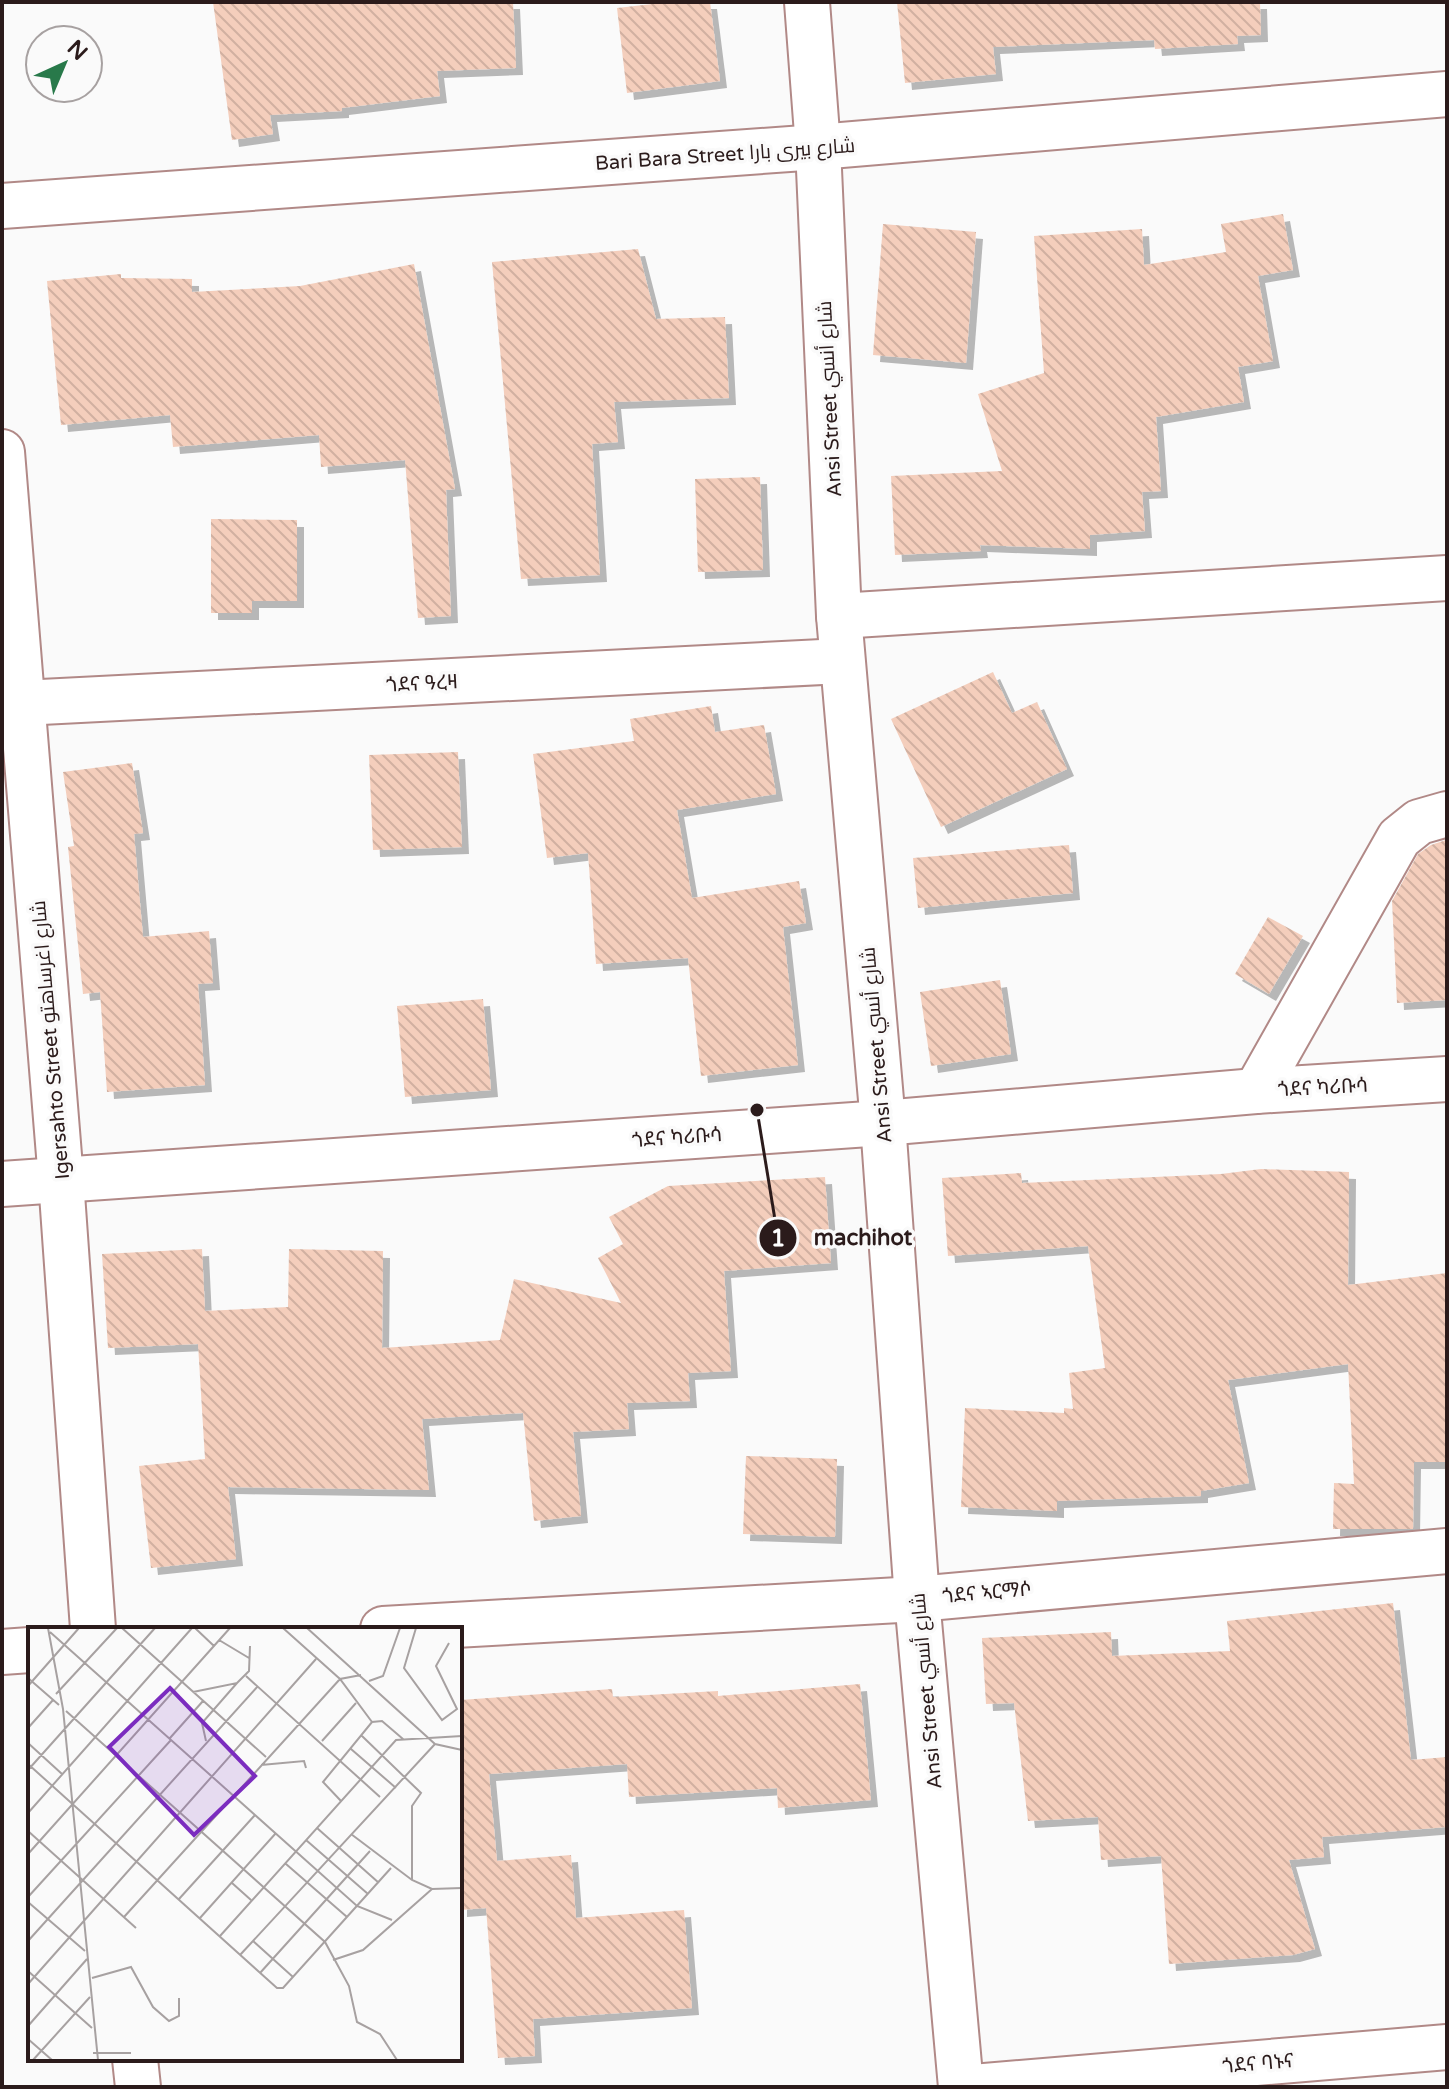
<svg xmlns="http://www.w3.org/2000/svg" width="1449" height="2089" viewBox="0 0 1449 2089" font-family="'Varela Round',Cairo,'Noto Sans Ethiopic',sans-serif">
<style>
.building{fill:url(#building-back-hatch);filter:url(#shadow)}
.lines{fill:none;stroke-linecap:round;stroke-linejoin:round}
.minor-casing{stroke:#b18987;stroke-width:48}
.minor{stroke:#fff;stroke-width:44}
.labels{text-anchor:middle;stroke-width:7;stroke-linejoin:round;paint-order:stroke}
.street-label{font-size:20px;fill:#2b1b1b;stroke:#fafafa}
.inset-road{fill:none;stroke:#a7a1a1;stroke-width:2}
.view{fill:#7b2cbf;fill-opacity:0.15;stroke:#7b2cbf;stroke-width:4}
.inset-edge{fill:none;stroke:#2b1b1b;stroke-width:4}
.leader{fill:none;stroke:#2b1b1b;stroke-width:3}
.callout-dot{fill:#2b1b1b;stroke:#fafafa;stroke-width:3}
.mark-label{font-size:24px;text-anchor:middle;font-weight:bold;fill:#fff}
.callout-label{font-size:22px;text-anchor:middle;font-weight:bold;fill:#2b1b1b;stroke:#fafafa;stroke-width:7;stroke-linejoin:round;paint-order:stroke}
</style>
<defs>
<pattern id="building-back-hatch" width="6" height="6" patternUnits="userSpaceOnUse" patternTransform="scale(2)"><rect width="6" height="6" fill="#f4cebc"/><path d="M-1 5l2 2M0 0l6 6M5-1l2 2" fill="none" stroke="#d1b0a1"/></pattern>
<filter id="shadow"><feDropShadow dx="7" dy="7" stdDeviation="0" flood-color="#0004"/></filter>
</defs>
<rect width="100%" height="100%" fill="#fafafa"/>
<g class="building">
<path d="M213,2H513L516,68L437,71L440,96L342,108V111L270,115L273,134L232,140Z"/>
<path d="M670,2H710L720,81L627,93L617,8Z"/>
<path d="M897,2H1260L1261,35L1237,36L1238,44L1155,49L1154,40L993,47L996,74L905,83Z"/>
<path d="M1283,214L1293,270L1258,276L1273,361L1238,367L1244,402L1156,417L1161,491L1142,492L1145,531L1090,535V549L980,545L981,551L895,555L891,476L1002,471L978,394L1044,373L1034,236L1142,229L1144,265L1226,252L1221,224Z"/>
<path d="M883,224L976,232L966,363L873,355Z"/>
<path d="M638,249L656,319L725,317L729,398L614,402L618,442L592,444L600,575L521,579L492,262Z"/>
<path d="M414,264L455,489L446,490L451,616L418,618L405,460L321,467L319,435L173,447L170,415L61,425L47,281L121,274V278L192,279V292L300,286Z"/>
<path d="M760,477L763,570L698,572L695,479Z"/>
<path d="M211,519L297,520V601H252V613H211Z"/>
<path d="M993,672L1012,713L1037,702L1067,769L941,827L891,719Z"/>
<path d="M711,706L715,732L764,725L776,794L677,810L692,898L799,881L806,923L783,927L798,1065L701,1076L688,958L596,964L588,853L547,858L533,754L634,741L630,719Z"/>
<path d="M458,752L462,847L373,850L369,755Z"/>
<path d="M132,763L143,833L134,834L143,937L209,931L213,983L198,984L205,1085L107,1092L100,992L83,994L68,847L74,846L63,772Z"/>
<path d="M1446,840L1447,1000L1397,1003L1392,901L1418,854L1431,845Z"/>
<path d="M1069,845L1073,893L918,908L913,858Z"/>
<path d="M1268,917L1303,936L1269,994L1235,974Z"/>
<path d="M1000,980L1011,1054L931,1066L920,992Z"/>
<path d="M483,999L491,1090L405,1097L397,1006Z"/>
<path d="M1261,1169L1349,1172L1348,1285L1447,1273V1462H1414L1413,1529H1333L1334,1483L1354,1484L1348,1364L1228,1380L1249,1483L1201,1491V1496L1057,1501V1511L961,1507L965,1408L1064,1413V1408L1073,1409L1069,1373L1105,1368L1088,1246L948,1256L942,1178L1021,1173L1022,1183L1221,1174Z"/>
<path d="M825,1177L831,1263L724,1271L731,1371L688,1373L690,1401L627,1403L629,1429L573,1432L581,1516L534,1521L523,1413L422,1419L429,1490L228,1487L236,1559L151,1568L139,1466L205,1459L198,1344L108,1348L102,1254L202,1249L205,1311L288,1307L289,1249L383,1251L382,1348L500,1340L514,1279L621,1303L598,1258L623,1244L609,1217L668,1186Z"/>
<path d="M746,1456L837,1459L835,1537L743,1534Z"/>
<path d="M1393,1603L1411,1760L1447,1757V1827L1322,1837L1324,1857L1289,1860L1315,1949L1293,1955L1169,1964L1161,1856L1101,1860L1098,1817L1028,1821L1014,1703L986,1704L982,1638L1111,1632L1112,1656L1230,1651L1227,1621Z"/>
<path d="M860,1684L871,1800L778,1808L777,1788L629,1797L627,1764L489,1774L497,1861L571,1855L576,1918L684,1910L692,2008L533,2019L535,2056L498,2058L486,1908L460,1910V1700L612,1689L613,1697L718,1691V1696Z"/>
</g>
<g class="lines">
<defs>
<g id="minor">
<path d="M807,2L818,147L839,616L883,1123L917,1599L961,2087"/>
<path d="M2,206L818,147L1447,94"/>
<path d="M2,452L61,1180L93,1629"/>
<path d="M839,616L1447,578"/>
<path d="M2,704L842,661"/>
<path d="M1256,1091L1399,838L1419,822L1447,814"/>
<path d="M2,1184L883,1123L1256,1091L1447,1079"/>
<path d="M383,1629L917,1599L1447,1551"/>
<path d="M2,1652L30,1650"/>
<path d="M135,2059L138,2087"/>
<path d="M973,2087L1447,2047"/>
</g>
</defs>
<use href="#minor" class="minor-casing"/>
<use href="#minor" class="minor"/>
</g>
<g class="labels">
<g class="street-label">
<text transform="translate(725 154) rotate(-4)" y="7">Bari Bara Street شارع بيرى بارا</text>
<text transform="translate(829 399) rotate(-93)" y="7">Ansi Street شارع أنسي</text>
<text transform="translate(422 683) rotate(-3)" y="7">ጎደና ዓረዛ</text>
<text transform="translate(50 1040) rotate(-95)" y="7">Igersahto Street شارع اغرساهتو</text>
<text transform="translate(876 1045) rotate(-95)" y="7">Ansi Street شارع أنسي</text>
<text transform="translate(1323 1087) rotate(-3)" y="7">ጎደና ካሪቡሳ</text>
<text transform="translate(677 1137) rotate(-4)" y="7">ጎደና ካሪቡሳ</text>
<text transform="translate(987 1592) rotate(-5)" y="7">ጎደና ኣርማሶ</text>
<text transform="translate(926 1691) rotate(-95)" y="7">Ansi Street شارع أنسي</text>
<text transform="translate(1258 2063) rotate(-5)" y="7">ጎደና ባኑና</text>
</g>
</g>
<g transform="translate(28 1627)">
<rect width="434" height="434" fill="#fafafa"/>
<path class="inset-road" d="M20,1L35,82L70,433M94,1L238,130M167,1L186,19M255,1L312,52L344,95M279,1L407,117L434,123M388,1L376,41L414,93L429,82L408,39L421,16M22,5L329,279L364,293M191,13L221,31M218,49L352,170M0,51L31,78M341,54L355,49L372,1M209,56L221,44L222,19M0,59L51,1M165,65L209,56L174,96L178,114M28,67L89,1M38,84L297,315L321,359L329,395L352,407L369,433M0,101L25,73M334,109L393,166L384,179V253M142,111L175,74M294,114L328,76M0,116L34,147M323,122L368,161M0,137L249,361H255L363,241M233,138L276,134L278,141M0,143L127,1M313,174L295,155L344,95L354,94L375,112M0,186L164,1M289,201L351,256M0,204L108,301M323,207L384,253L404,262L434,261M278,213L340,267M0,227L202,1M258,237L319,290M204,256L223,273M0,270L143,113M151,272L227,188M0,275L57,324M96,290L312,52L333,48M172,291L248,206M192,309L368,113L434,109M0,314L230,59M225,314L265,350M212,328L407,117M305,333L335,323L404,262M0,344L64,401M232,346L342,224M64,351L103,340L125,380L141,394L151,389V371M0,357L288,32M0,399L59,332M0,412L24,433M65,426H103M5,433L62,370"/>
<path class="view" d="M142,61L227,149L166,208L81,120Z"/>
<rect width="434" height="434" class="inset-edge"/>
</g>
<path class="leader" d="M757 1110L778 1238"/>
<g class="callout-dot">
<circle cx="757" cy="1110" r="8"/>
<circle cx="778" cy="1238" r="20"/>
</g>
<g class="mark-label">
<text x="778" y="1246">1</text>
</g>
<g class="callout-label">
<text x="863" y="1245">machihot</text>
</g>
<rect width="1449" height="2089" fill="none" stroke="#2b1b1b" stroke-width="8"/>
<g transform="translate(64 64) rotate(44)"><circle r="38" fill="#fafafa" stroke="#a7a1a1" stroke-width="2"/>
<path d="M0-6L14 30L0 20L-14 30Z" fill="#28794a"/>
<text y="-12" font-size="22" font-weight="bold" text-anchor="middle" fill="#2b1b1b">N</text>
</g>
</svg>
